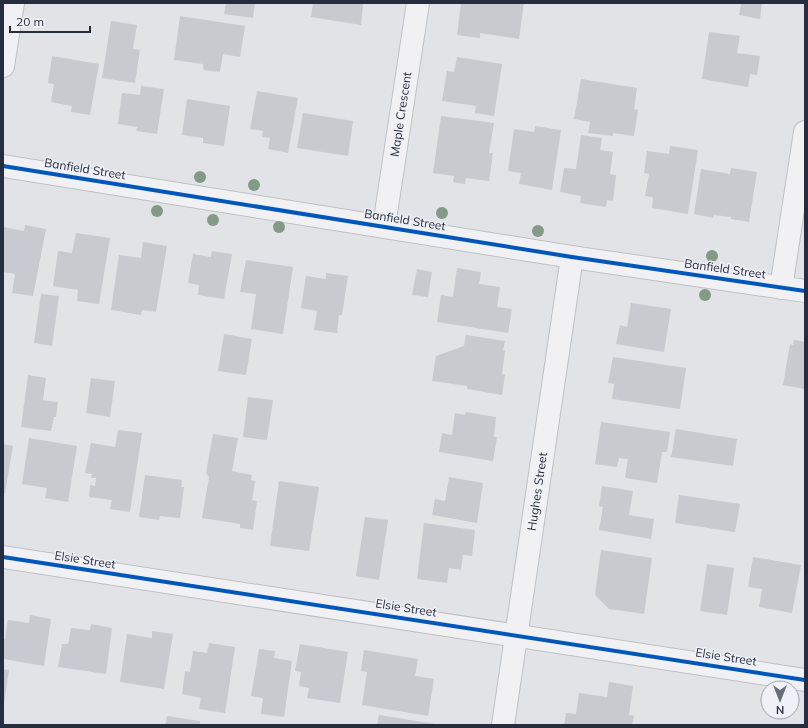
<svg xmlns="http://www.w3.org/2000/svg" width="808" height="728" viewBox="0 0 808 728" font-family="Mulish,sans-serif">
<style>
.building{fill:#c8cacf}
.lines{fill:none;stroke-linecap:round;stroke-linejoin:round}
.minor-casing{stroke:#bec0c5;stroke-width:24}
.minor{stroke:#f1f1f3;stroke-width:22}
.cycleway-casing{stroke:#eff1f7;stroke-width:6}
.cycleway{stroke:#0057b8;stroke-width:4}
.tree{fill:#839a85}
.labels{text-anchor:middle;stroke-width:3;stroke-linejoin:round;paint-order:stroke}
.street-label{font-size:12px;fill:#272d41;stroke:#eff1f7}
</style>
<rect width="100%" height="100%" fill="#e1e3e7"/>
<g class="building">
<path d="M226,3H255L253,18L224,14Z"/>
<path d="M313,3H357L363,4L361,25L311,17Z"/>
<path d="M461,3H524L519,39L480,33V38L457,35Z"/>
<path d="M741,3H762L760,19L739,15Z"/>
<path d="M180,16L245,26L240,57L223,54L220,72L204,70L203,68V64L174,60Z"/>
<path d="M111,21L137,25L133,49L140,50L135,83L102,78Z"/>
<path d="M709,32L740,36L737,53L760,56L757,75L750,74L748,87L702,79Z"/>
<path d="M52,56L99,64L90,115L71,112L72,106L51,102L54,84L48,83Z"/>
<path d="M457,57L502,64L494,116L475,113L476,106L442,101L447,71L454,72Z"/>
<path d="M581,79L637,88L634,109L638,110L634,136L613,133V136L588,133L590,122L574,119Z"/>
<path d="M141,86L164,89L157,134L136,131L137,127L118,124L122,93L140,95Z"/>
<path d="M257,91L298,98L288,153L268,149L270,138L262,137L263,131L250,129Z"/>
<path d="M187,99L230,106L224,146L203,143V138L182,135Z"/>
<path d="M303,113L353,121L348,156L297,148Z"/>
<path d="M441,116L494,123L489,153H493L489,181L466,178L465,184L453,182L454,176L433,173Z"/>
<path d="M535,126L561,130L552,190L519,184L521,173L508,171L514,129L534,132Z"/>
<path d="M581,135L602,138L600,150L613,152L610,174L616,175L613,201L607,200L606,207L580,203L581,196L560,192L564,168L576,169Z"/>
<path d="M670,146L698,150L688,214L652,208L653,197L645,196L649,174L644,173L647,151L669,154Z"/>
<path d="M731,168L757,172L749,222L731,219V217L714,215L713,218L694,214L701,169L730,174Z"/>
<path d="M25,225L46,229L33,296L12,293L15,274L3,272V227L24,231Z"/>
<path d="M76,233L110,238L99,304L77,301L78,290L53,286L58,251L72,253Z"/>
<path d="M143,242L167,246L156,312L142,310L141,315L111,310L119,255L141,258Z"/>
<path d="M212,251L232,254L224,299L198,295L199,285L188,283L193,254L211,257Z"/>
<path d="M246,260L293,267L283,334L251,329L256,294L240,292Z"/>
<path d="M457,268L481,272L479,284L500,287L497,307L512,309L508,333L437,322L441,295L453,297Z"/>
<path d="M417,269L432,272L428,297L412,295Z"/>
<path d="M326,273L348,276L342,315H339L337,333L314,330L317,311L301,308L306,276L326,279Z"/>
<path d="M41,294L59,296L52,346L34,343Z"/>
<path d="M631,303L671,309L664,352L616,344L620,325L627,327Z"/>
<path d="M224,334L252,339L246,375L218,371Z"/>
<path d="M466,335L505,341L503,350L505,351L502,374L505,375L502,395L467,389V386L432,381L436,356L464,346Z"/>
<path d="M794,340L805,342V389L783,385L790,344L793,345Z"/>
<path d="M613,357L686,368L680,409L612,399L614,384L608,383Z"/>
<path d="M28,375L46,378L43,400L58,402L56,417H54L51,431L21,427Z"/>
<path d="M91,378L115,381L110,417L86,413Z"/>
<path d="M248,397L273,400L267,440L243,437Z"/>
<path d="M466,412L496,417L494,437H497L493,461L439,452L442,433L452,435L455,413L465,415Z"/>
<path d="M601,422L670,432L667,452H662L657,483L625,478L628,459L619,458L617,467L595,464Z"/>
<path d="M676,429L737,439L733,466L671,457Z"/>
<path d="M118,430L142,433L130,512L110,509L112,500L89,497L90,485L95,486L96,478H91L92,474L85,473L91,443L115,447Z"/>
<path d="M213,434L238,438L232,471L252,475L251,480L255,481L252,500L257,501L253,530L240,528V524L202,518L209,477L206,473Z"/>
<path d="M29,438L77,446L68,502L45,498L47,488L22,484Z"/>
<path d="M3,444L13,446L5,493H3Z"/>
<path d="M145,475L182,480L181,487H184L180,518L160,516L159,520L139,517Z"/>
<path d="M449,477L483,483L477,523L432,515L435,499L445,501Z"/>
<path d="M279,481L319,487L309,551L270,546Z"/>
<path d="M602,486L633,491L629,515L654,519L651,539L599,530L603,507L599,506Z"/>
<path d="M679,495L740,504L735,532L675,523Z"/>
<path d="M365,517L388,520L379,580L356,576Z"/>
<path d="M424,523L475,530L472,556L463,555L461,570L449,568L447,583L417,579Z"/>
<path d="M601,550L652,558L644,614L609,609L595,595Z"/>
<path d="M753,557L801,565L792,613L759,607L762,589L748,587Z"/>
<path d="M707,564L734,568L727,615L700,611Z"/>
<path d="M30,615L51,619L44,666L3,659V639H5L8,620L29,623Z"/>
<path d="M91,624L112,628L106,674L58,667L62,644H68L71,628L90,630Z"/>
<path d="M152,631L173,634L164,689L120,682L127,634L152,638Z"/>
<path d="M209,643L235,647L225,713L199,709L201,698L182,694L185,671L190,672L193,651L207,653Z"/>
<path d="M300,644L348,652L340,703L307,698L309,688L299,686L301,672L295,671Z"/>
<path d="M259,649L275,651L274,658L292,661L284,717L261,714L263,698L251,696Z"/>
<path d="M364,650L418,659L415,676L434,679L428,716L362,705L367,672L361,671Z"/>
<path d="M3,669L9,670L4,704H3Z"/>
<path d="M609,682L633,686L629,715L634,716L632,725H564L566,713L576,714L579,693L607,697Z"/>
<path d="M379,715L435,724V725H377Z"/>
<path d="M167,716L200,721V725H165Z"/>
</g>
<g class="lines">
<defs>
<g id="minor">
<path d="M3,66L13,3"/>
<path d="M3,166L572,257L805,291"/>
<path id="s1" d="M384,226L418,3"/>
<path d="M781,288L805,132"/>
<path d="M3,557L805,680"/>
<path id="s2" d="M503,725L572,257"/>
</g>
</defs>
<use href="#minor" class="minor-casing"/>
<use href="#minor" class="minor"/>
<defs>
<g id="cycleway">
<path d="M3,166L572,257L805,291"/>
<path d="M3,557L805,680"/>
</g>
</defs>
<use href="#cycleway" class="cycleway-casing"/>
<use href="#cycleway" class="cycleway"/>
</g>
<g class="tree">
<circle cx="200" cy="177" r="6"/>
<circle cx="254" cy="185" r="6"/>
<circle cx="157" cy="211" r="6"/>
<circle cx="442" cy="213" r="6"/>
<circle cx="213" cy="220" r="6"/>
<circle cx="279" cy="227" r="6"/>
<circle cx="538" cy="231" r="6"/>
<circle cx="712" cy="256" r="6"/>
<circle cx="705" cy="295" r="6"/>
</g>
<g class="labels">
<g class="street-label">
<text dy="4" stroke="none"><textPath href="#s1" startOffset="113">Maple Crescent</textPath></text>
<text transform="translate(85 169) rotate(9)" y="4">Banfield Street</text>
<text transform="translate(405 220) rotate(9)" y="4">Banfield Street</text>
<text transform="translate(725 269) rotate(8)" y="4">Banfield Street</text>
<text dy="4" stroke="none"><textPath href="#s2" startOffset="236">Hughes Street</textPath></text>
<text transform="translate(85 560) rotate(9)" y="4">Elsie Street</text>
<text transform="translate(406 608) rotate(9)" y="4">Elsie Street</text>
<text transform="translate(726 657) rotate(9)" y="4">Elsie Street</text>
</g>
</g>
<rect width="808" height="728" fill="none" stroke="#272d41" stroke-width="8"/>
<g transform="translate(780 700) rotate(180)"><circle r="19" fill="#eff1f7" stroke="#9fa3ae"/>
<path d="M0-3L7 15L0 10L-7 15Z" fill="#686d7b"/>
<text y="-6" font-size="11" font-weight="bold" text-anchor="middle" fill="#272d41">N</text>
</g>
<path d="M10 26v6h80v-6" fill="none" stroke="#272d41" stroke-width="2"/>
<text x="16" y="26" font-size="12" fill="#272d41" stroke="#eff1f7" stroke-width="3" paint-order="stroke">20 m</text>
</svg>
